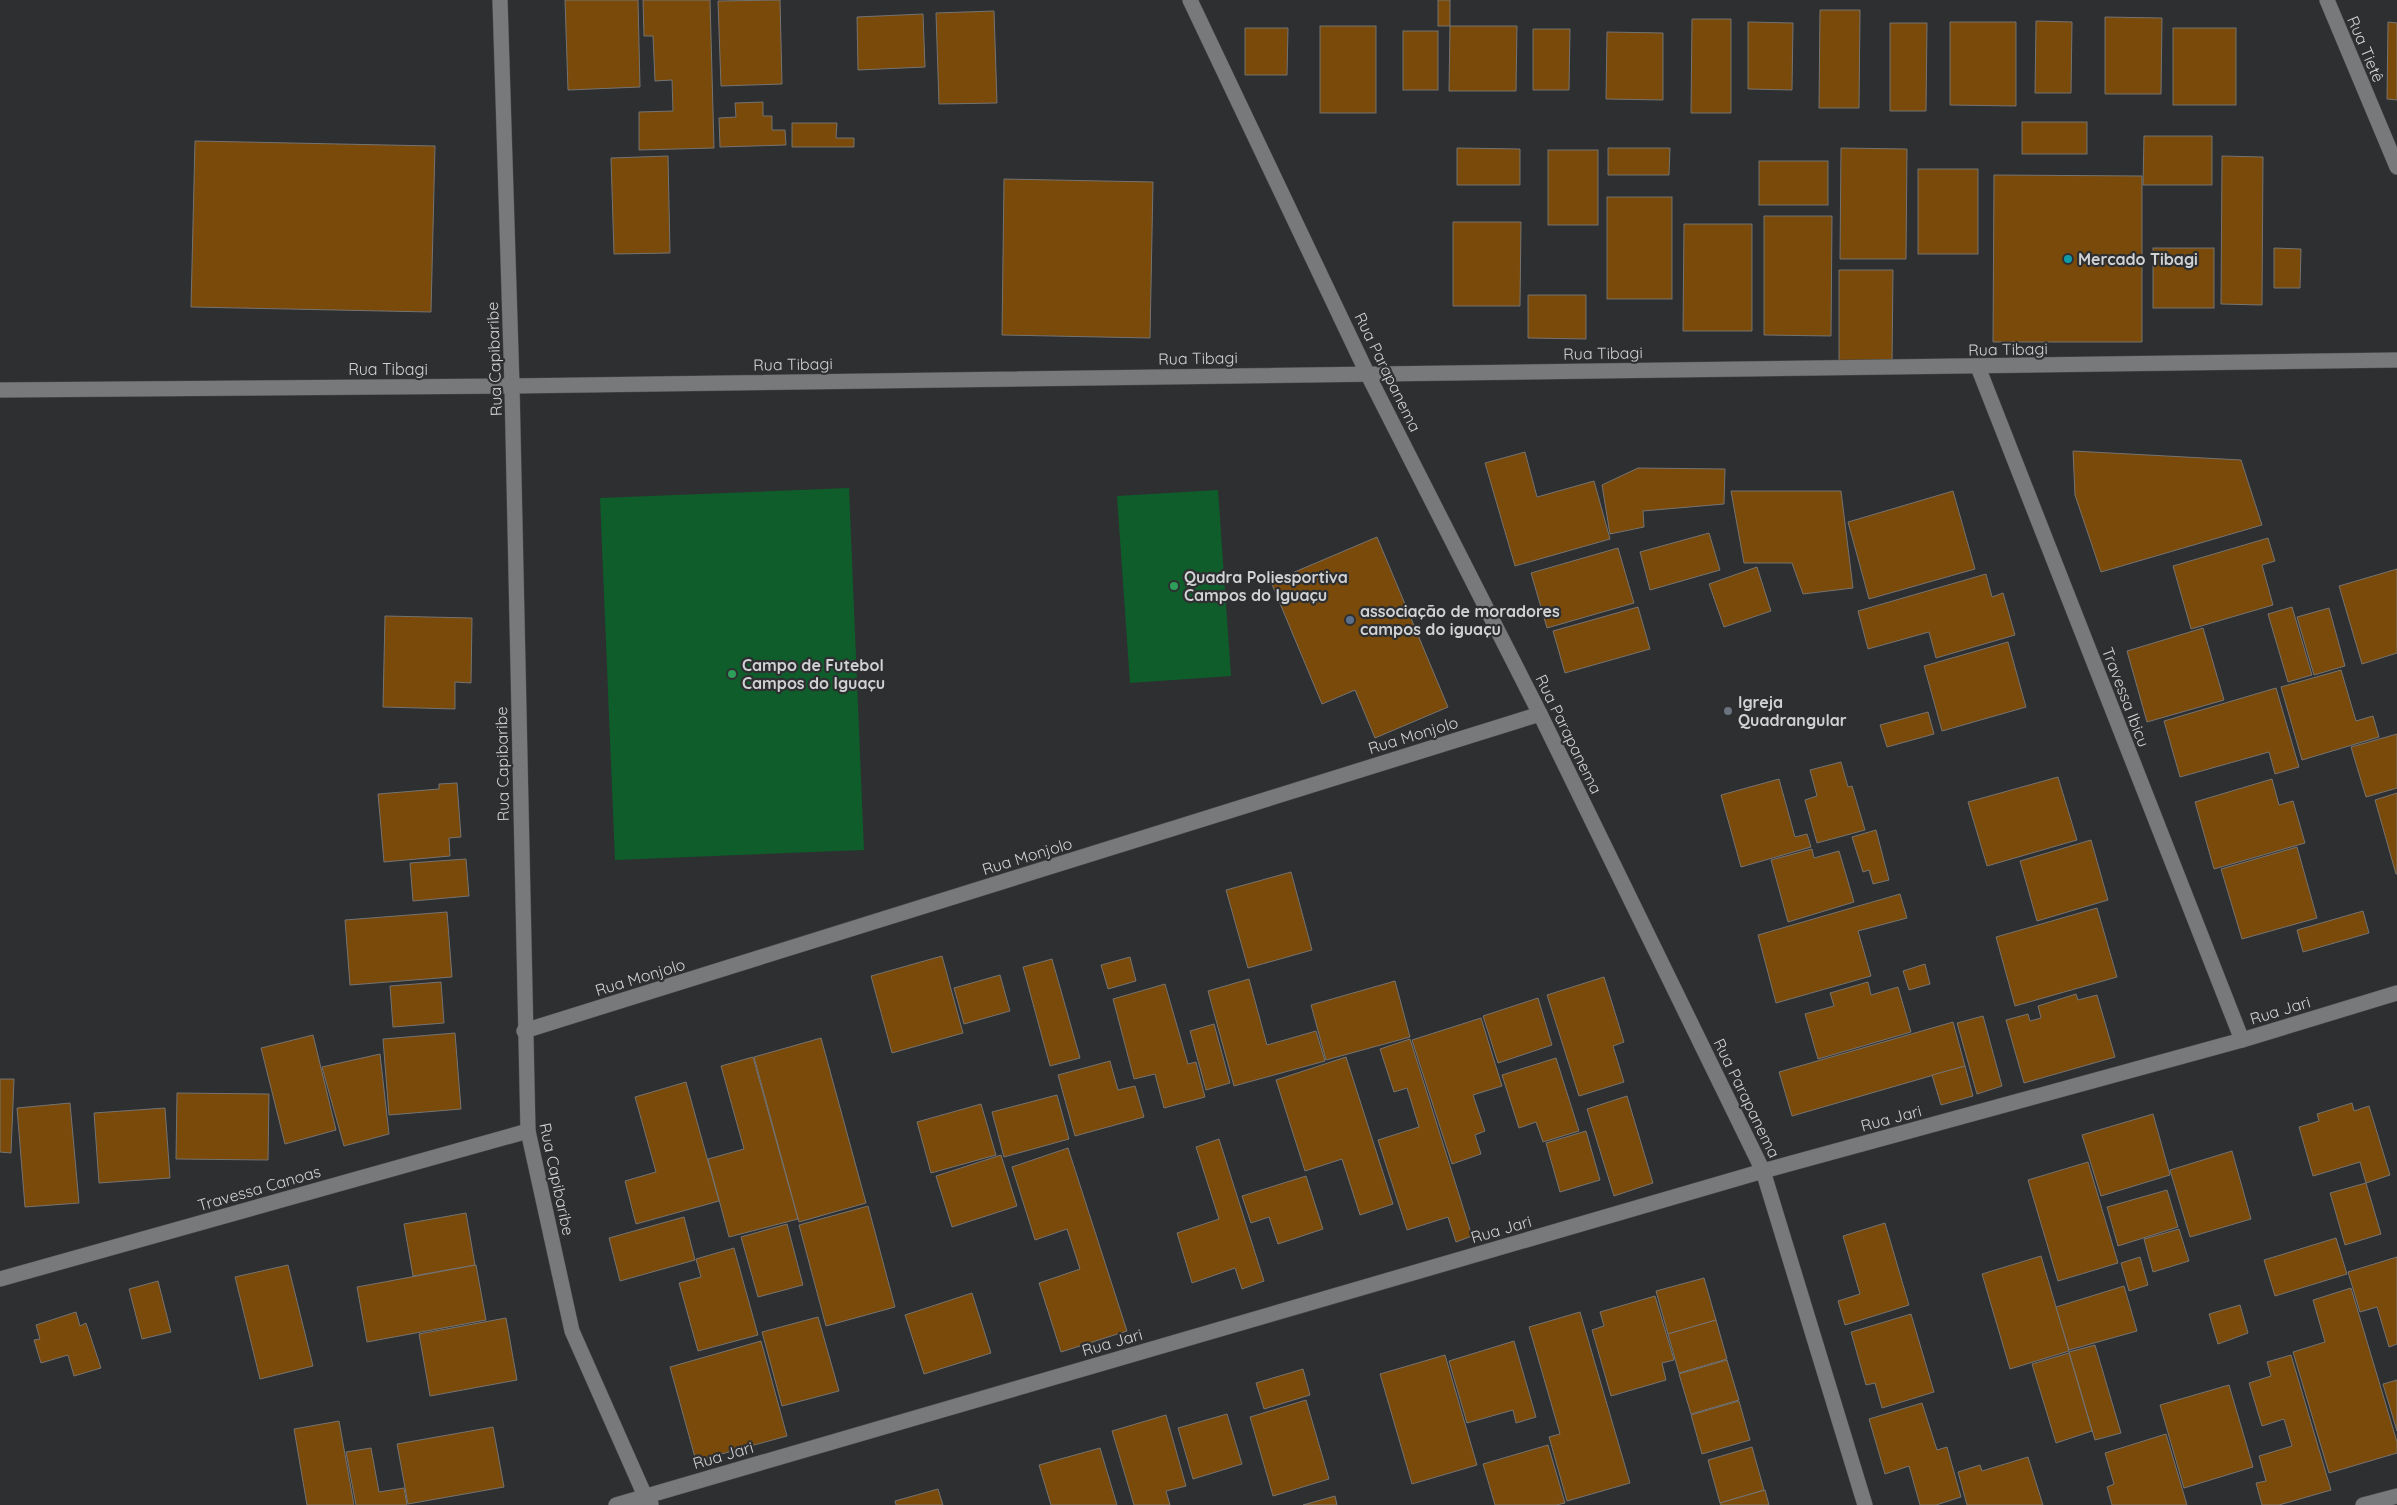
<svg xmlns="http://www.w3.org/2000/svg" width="2397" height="1505" viewBox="0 0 2397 1505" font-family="Quicksand,sans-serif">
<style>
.green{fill:#0e5d2b}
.building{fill:#7a4a0b;stroke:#757371}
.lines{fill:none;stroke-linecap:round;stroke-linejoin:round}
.minor-casing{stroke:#4a4b4d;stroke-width:16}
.minor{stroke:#77797b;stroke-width:15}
.culture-dot{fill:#0f9aa8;stroke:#2e2f31;stroke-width:2}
.leisure-dot{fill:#2e9e5b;stroke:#2e2f31;stroke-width:2}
.service-dot{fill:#5c6f8a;stroke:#2e2f31;stroke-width:2}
.worship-dot{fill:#6b7280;stroke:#2e2f31;stroke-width:2}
.labels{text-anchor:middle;stroke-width:4.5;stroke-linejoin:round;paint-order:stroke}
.street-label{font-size:16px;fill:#d1d2d3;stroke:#2e2f31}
.poi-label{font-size:16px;font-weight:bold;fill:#d1d2d3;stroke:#2e2f31;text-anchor:start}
</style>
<rect width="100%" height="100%" fill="#2e2f31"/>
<g class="green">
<path d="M849,488L864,850L615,860L600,498Z"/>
<path d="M1218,490L1231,676L1130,683L1117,496Z"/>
</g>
<g class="building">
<path d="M565,0H638L640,87L568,90Z"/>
<path d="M643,0H710L714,148L639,150V112L673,111L672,80L655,81L653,36H644Z"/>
<path d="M780,0L782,84L721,86L718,1Z"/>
<rect x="1438" y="0" width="12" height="26"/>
<path d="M1820,10H1860L1859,108H1819Z"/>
<path d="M994,11L997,103L939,104L936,13Z"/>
<path d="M923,14L925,67L858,70L857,17Z"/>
<path d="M2105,17L2162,18L2161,94H2105Z"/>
<path d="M1692,19H1731V113H1691Z"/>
<path d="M2036,21L2072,22L2071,93H2035Z"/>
<path d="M1748,22L1793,23L1792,90L1748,89Z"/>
<path d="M1950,22H2016V106L1950,105Z"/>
<path d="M2388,22L2397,23V100L2387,99Z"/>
<path d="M1890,23H1927L1926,111H1890Z"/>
<rect x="1320" y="26" width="56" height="87"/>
<path d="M1450,26H1517L1516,91H1449Z"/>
<path d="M1245,28H1288L1287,75H1245Z"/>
<rect x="2173" y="28" width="63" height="77"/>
<path d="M1533,29H1570L1569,90H1533Z"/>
<rect x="1403" y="31" width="35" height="59"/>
<path d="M1607,32L1663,33V100L1606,99Z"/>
<path d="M763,102V116H772V130H785L786,145L720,147L719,118L736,117L735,103Z"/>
<rect x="2022" y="122" width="65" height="32"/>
<path d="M792,123H837L836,138H854V147H792Z"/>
<path d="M2144,136H2212V185H2143Z"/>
<path d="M195,141L435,146L431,312L191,307Z"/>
<path d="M1457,148L1520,149V185H1457Z"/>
<path d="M1608,148H1670L1669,175H1608Z"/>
<path d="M1841,148L1907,149L1906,259H1840Z"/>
<rect x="1548" y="150" width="50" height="75"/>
<path d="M668,156L670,253L614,254L611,158Z"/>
<path d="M2222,156L2263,157L2262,305L2221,304Z"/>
<rect x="1759" y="161" width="69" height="44"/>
<rect x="1918" y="169" width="60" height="85"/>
<path d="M1994,175L2142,176V342H1993Z"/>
<path d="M1004,179L1153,182L1150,338L1002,335Z"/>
<rect x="1607" y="197" width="65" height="102"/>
<path d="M1764,216H1832L1831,336L1764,335Z"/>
<path d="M1453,222H1521L1520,306H1453Z"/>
<path d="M1684,224H1752V331H1683Z"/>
<rect x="2153" y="248" width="61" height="60"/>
<path d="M2274,248L2301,249L2300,288H2274Z"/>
<path d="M1839,270H1893L1892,364H1839Z"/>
<path d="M1528,295H1586V339L1528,338Z"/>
<path d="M2073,451L2241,460L2262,525L2101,572L2075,495Z"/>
<path d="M1525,452L1537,497L1594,481L1610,539L1515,566L1485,463Z"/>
<path d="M1638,468L1725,469L1724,504L1643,511L1644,527L1610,534L1602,485Z"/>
<path d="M1731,491H1841L1853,588L1803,594L1792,563H1744Z"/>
<path d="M1953,491L1975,569L1869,599L1848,522Z"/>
<path d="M1709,533L1720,570L1650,590L1640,552Z"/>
<path d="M1377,537L1448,707L1375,738L1355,690L1322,704L1271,582Z"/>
<path d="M2268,538L2275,561L2262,565L2273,605L2191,629L2173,566Z"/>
<path d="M1618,548L1634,603L1547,628L1531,573Z"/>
<path d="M1757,567L1771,611L1724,627L1709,584Z"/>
<path d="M2397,569V653L2362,664L2339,586Z"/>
<path d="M1986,574L1992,597L2003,593L2015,635L1936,658L1929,632L1868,649L1858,611Z"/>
<path d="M1638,607L1650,649L1565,673L1553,631Z"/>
<path d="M2292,607L2312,675L2288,682L2268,614Z"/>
<path d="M2329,608L2345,666L2314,675L2297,617Z"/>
<path d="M385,616L472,618L471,683L455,682V709L383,707Z"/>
<path d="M2203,628L2224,700L2147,722L2127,651Z"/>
<path d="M2008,642L2026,707L1942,731L1924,666Z"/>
<path d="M2341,670L2356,721L2373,716L2379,737L2302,760L2281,687Z"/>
<path d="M2276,688L2299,767L2275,774L2269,752L2180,777L2164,721Z"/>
<path d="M1928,712L1934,734L1887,747L1880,725Z"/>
<path d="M2397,734V788L2366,797L2351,747Z"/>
<path d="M1841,762L1848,787L1852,786L1865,830L1817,843L1805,800L1817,796L1810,770Z"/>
<path d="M2058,777L2077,840L1987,866L1968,802Z"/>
<path d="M1779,779L1795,837L1807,834L1811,847L1741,867L1721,795Z"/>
<path d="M2272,779L2279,805L2293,801L2305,843L2214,869L2195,802Z"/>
<path d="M457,783L461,837L449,838L450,856L384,862L378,794L439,789V784Z"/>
<path d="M2397,793V874H2396L2375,800Z"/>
<path d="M1876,830L1889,880L1873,884L1869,870L1863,872L1852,837Z"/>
<path d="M2091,840L2108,900L2037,921L2020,861Z"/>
<path d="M2297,847L2317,918L2242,939L2221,869Z"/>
<path d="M1812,849L1814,858L1839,851L1854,902L1788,922L1771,860Z"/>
<path d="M466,859L469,896L413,901L410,863Z"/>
<path d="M1291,872L1312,950L1248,968L1226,890Z"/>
<path d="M1900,894L1907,918L1858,931L1871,976L1776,1003L1758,935Z"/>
<path d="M2097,908L2117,977L2015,1006L1996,937Z"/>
<path d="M2363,911L2369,933L2303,952L2297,930Z"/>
<path d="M447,912L452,977L350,985L345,920Z"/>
<path d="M942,956L963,1033L892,1053L871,976Z"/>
<path d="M1130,957L1136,981L1108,989L1101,965Z"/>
<path d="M1052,959L1080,1058L1050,1066L1023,967Z"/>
<path d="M1925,964L1930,984L1909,990L1903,971Z"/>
<path d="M1000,975L1010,1011L964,1024L954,988Z"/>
<path d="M1604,977L1624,1042L1613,1046L1624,1082L1579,1096L1547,995Z"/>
<path d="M1249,979L1267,1045L1316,1031L1325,1061L1234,1086L1208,991Z"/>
<path d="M1395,981L1410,1037L1326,1060L1311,1005Z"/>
<path d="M441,982L444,1023L393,1027L390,986Z"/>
<path d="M1868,982L1871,995L1898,987L1911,1032L1818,1059L1805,1014L1834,1006L1830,993Z"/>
<path d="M1165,984L1188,1064L1196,1062L1205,1097L1164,1108L1155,1074L1134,1079L1113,999Z"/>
<path d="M2076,994L2078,1000L2097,995L2115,1057L2024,1083L2006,1020L2028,1014L2030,1021L2041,1018L2038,1006Z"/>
<path d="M1538,998L1552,1045L1498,1063L1483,1016Z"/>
<path d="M1983,1016L2002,1086L1977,1094L1957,1023Z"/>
<path d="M1481,1018L1502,1086L1473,1095L1485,1131L1475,1135L1481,1154L1452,1164L1412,1040Z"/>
<path d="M1953,1022L1965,1066L1792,1116L1779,1072Z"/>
<path d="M1214,1024L1230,1083L1206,1090L1190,1031Z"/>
<path d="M455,1033L461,1109L389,1115L383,1039Z"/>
<path d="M313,1035L336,1130L285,1144L261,1048Z"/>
<path d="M821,1038L866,1203L799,1222L754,1057Z"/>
<path d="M1410,1039L1472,1236L1456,1242L1448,1217L1407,1230L1378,1140L1419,1127L1407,1088L1394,1092L1380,1049Z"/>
<path d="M380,1054L389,1134L344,1146L322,1067Z"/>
<path d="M753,1057L798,1219L729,1237L708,1159L744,1149L721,1066Z"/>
<path d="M1346,1057L1393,1204L1360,1215L1342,1159L1305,1171L1276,1080Z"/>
<path d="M1556,1058L1579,1131L1543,1142L1536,1122L1519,1128L1502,1075Z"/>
<path d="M1110,1061L1118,1090L1135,1086L1144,1117L1075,1136L1058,1075Z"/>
<path d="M1965,1066L1973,1096L1941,1105L1932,1075Z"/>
<path d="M0,1079H14L11,1153L0,1152Z"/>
<path d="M686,1082L719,1201L636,1224L625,1181L656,1172L635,1097Z"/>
<path d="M177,1093L269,1094L268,1160L176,1159Z"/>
<path d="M1057,1095L1069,1139L1004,1157L992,1112Z"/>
<path d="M1627,1096L1653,1183L1614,1196L1587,1109Z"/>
<path d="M70,1103L79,1203L25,1207L17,1108Z"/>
<path d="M2352,1103L2354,1111L2369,1106L2390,1175L2366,1183L2360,1162L2313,1176L2299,1127L2319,1121L2317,1114Z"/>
<path d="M981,1104L996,1155L931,1173L917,1122Z"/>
<path d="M165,1108L170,1178L99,1183L94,1113Z"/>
<path d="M2153,1114L2170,1175L2101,1196L2082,1135Z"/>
<path d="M1586,1131L1600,1180L1560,1192L1546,1143Z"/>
<path d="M1219,1139L1264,1281L1242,1289L1235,1268L1192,1283L1177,1233L1219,1219L1196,1147Z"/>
<path d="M1068,1148L1127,1331L1061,1352L1039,1283L1080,1269L1067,1229L1035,1240L1012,1167Z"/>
<path d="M2232,1151L2251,1219L2190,1237L2170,1170Z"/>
<path d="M1001,1155L1017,1206L952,1227L936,1176Z"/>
<path d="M2088,1162L2118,1263L2058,1281L2028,1180Z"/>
<path d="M1306,1176L1323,1229L1278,1244L1269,1217L1251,1223L1242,1196Z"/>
<path d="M2366,1183L2381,1234L2345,1245L2330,1193Z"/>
<path d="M2167,1190L2178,1227L2118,1246L2107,1207Z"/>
<path d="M868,1206L895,1307L826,1326L799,1225Z"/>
<path d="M466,1213L475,1265L413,1276L404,1224Z"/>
<path d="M684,1217L695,1260L620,1281L609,1238Z"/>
<path d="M1885,1223L1909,1305L1845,1325L1838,1301L1860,1294L1843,1236Z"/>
<path d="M787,1224L803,1285L758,1297L741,1237Z"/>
<path d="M2179,1229L2189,1261L2153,1272L2144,1239Z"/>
<path d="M2336,1238L2347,1274L2275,1296L2264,1260Z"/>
<path d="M734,1248L758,1335L698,1351L679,1283L701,1277L696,1259Z"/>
<path d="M2041,1256L2069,1351L2010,1369L1982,1274Z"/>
<path d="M2140,1257L2148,1285L2129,1291L2121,1263Z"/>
<path d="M2397,1257V1344L2389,1347L2377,1307L2360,1312L2348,1272Z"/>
<path d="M288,1265L313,1366L260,1379L235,1277Z"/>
<path d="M476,1265L486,1320L367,1342L357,1287Z"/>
<path d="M1704,1278L1716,1320L1668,1334L1656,1291Z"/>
<path d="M158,1281L171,1332L142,1339L129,1289Z"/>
<path d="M2124,1286L2137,1331L2069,1350L2056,1307Z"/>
<path d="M2351,1288L2397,1442V1453L2329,1473L2293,1352L2325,1342L2313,1300Z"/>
<path d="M972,1293L991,1353L924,1374L905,1315Z"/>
<path d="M1655,1296L1674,1360L1662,1363L1666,1380L1611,1396L1592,1330L1604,1326L1600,1312Z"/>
<path d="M2240,1305L2248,1333L2218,1344L2209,1314Z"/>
<path d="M76,1312L80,1326L86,1323L101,1368L74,1376L68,1355L41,1363L34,1340L40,1339L36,1325Z"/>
<path d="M1580,1312L1630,1483L1567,1501L1549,1437L1560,1434L1529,1327Z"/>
<path d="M1911,1314L1934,1392L1882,1408L1875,1383L1866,1385L1851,1332Z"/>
<path d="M818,1317L839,1391L782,1406L762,1332Z"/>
<path d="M506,1318L517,1380L430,1396L419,1334Z"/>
<path d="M1716,1320L1727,1359L1679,1373L1668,1334Z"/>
<path d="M761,1341L787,1436L696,1461L670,1367Z"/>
<path d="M1514,1341L1536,1417L1516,1423L1513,1410L1467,1423L1449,1361Z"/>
<path d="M2095,1345L2121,1433L2095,1440L2069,1352Z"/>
<path d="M2069,1353L2092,1431L2056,1443L2032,1364Z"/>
<path d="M1445,1355L1477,1465L1412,1484L1380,1374Z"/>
<path d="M2291,1355L2331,1490L2279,1505H2262L2256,1483L2266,1481L2259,1456L2292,1446L2284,1419L2262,1426L2249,1383L2271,1376L2267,1362Z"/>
<path d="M1727,1360L1739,1400L1691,1414L1679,1374Z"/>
<path d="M1303,1369L1310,1395L1264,1409L1256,1383Z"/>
<path d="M2397,1380V1431L2383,1384Z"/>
<path d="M2229,1385L2253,1467L2184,1488L2160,1405Z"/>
<path d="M1306,1400L1329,1479L1273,1496L1250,1417Z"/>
<path d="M1739,1401L1750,1440L1702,1454L1691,1415Z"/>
<path d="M1922,1403L1937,1450L1947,1447L1961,1497L1936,1505H1920L1909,1466L1885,1474L1869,1419Z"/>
<path d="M1227,1414L1242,1464L1193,1479L1178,1428Z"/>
<path d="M1166,1415L1186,1486L1166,1491L1170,1505H1134L1112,1431Z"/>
<path d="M339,1421L354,1505H307L294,1429Z"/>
<path d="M493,1427L504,1487L408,1504L397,1444Z"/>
<path d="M2166,1434L2187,1505H2112L2107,1487L2114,1484L2105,1453Z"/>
<path d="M1548,1445L1565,1503L1556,1505H1495L1483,1464Z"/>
<path d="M1752,1447L1764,1490L1720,1503L1708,1460Z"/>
<path d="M371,1448L379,1492L404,1488L407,1505H356L346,1452Z"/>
<path d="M1100,1448L1117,1505H1051L1039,1465Z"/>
<path d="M2028,1457L2043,1505H1967L1958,1472L1980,1465L1982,1471Z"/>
<path d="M938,1489L943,1505H896L895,1501Z"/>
<path d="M1765,1490L1769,1505H1721L1720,1503Z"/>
<path d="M1335,1496L1337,1505H1303Z"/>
</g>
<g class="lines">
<defs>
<g id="minor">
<path d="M500,0L512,386L528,1131L572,1331L645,1496L651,1504"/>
<path d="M1190,0L1367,373L1540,714L1763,1171L1865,1505"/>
<path d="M2327,0L2397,167"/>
<path d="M1978,367L2242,1040"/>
<path d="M0,390L512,386L2397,360"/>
<path d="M524,1031L1540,714"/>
<path d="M0,1279L528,1131"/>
<path d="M616,1505L1763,1171L2242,1040L2397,993"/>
<path d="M2363,1505L2397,1496"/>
</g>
</defs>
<use href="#minor" class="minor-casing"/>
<use href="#minor" class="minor"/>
</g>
<circle class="culture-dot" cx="2068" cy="259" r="5"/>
<g class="leisure-dot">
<circle cx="1174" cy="586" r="5"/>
<circle cx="732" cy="674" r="5"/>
</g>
<circle class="service-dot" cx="1350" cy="620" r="5"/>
<circle class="worship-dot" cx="1728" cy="711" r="5"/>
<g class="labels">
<g class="street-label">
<text transform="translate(2366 49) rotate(67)" y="6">Rua Tietê</text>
<text transform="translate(2008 349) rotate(-1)" y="6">Rua Tibagi</text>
<text transform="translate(1603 353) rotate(-1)" y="6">Rua Tibagi</text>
<text transform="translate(1198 358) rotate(-1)" y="6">Rua Tibagi</text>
<text transform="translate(494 359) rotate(-92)" y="6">Rua Capibaribe</text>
<text transform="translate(793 364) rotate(-1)" y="6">Rua Tibagi</text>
<text x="388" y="375">Rua Tibagi</text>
<text transform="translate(1388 372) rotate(64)" y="6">Rua Parapanema</text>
<text transform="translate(2126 697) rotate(69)" y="6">Travessa Ibicu</text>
<text transform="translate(1569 734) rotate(64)" y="6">Rua Parapanema</text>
<text transform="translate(1413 735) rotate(-17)" y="6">Rua Monjolo</text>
<text transform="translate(502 764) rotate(-91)" y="6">Rua Capibaribe</text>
<text transform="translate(1027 856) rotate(-17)" y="6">Rua Monjolo</text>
<text transform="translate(640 977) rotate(-17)" y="6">Rua Monjolo</text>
<text transform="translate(2280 1010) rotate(-17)" y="6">Rua Jari</text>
<text transform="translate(1747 1098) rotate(64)" y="6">Rua Parapanema</text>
<text transform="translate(1891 1118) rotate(-15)" y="6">Rua Jari</text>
<text transform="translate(557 1179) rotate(78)" y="6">Rua Capibaribe</text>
<text transform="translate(259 1188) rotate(-16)" y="6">Travessa Canoas</text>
<text transform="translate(1501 1229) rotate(-16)" y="6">Rua Jari</text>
<text transform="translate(1112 1342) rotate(-16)" y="6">Rua Jari</text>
<text transform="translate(723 1455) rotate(-16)" y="6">Rua Jari</text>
</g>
<g class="poi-label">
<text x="2078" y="265">Mercado Tibagi</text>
<text x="1184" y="583">Quadra Poliesportiva<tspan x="1184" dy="18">Campos do Iguaçu</tspan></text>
<text x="1360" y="617">associação de moradores<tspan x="1360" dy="18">campos do iguaçu</tspan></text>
<text x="742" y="671">Campo de Futebol<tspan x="742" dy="18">Campos do Iguaçu</tspan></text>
<text x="1738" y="708">Igreja<tspan x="1738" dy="18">Quadrangular</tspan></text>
</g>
</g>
</svg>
